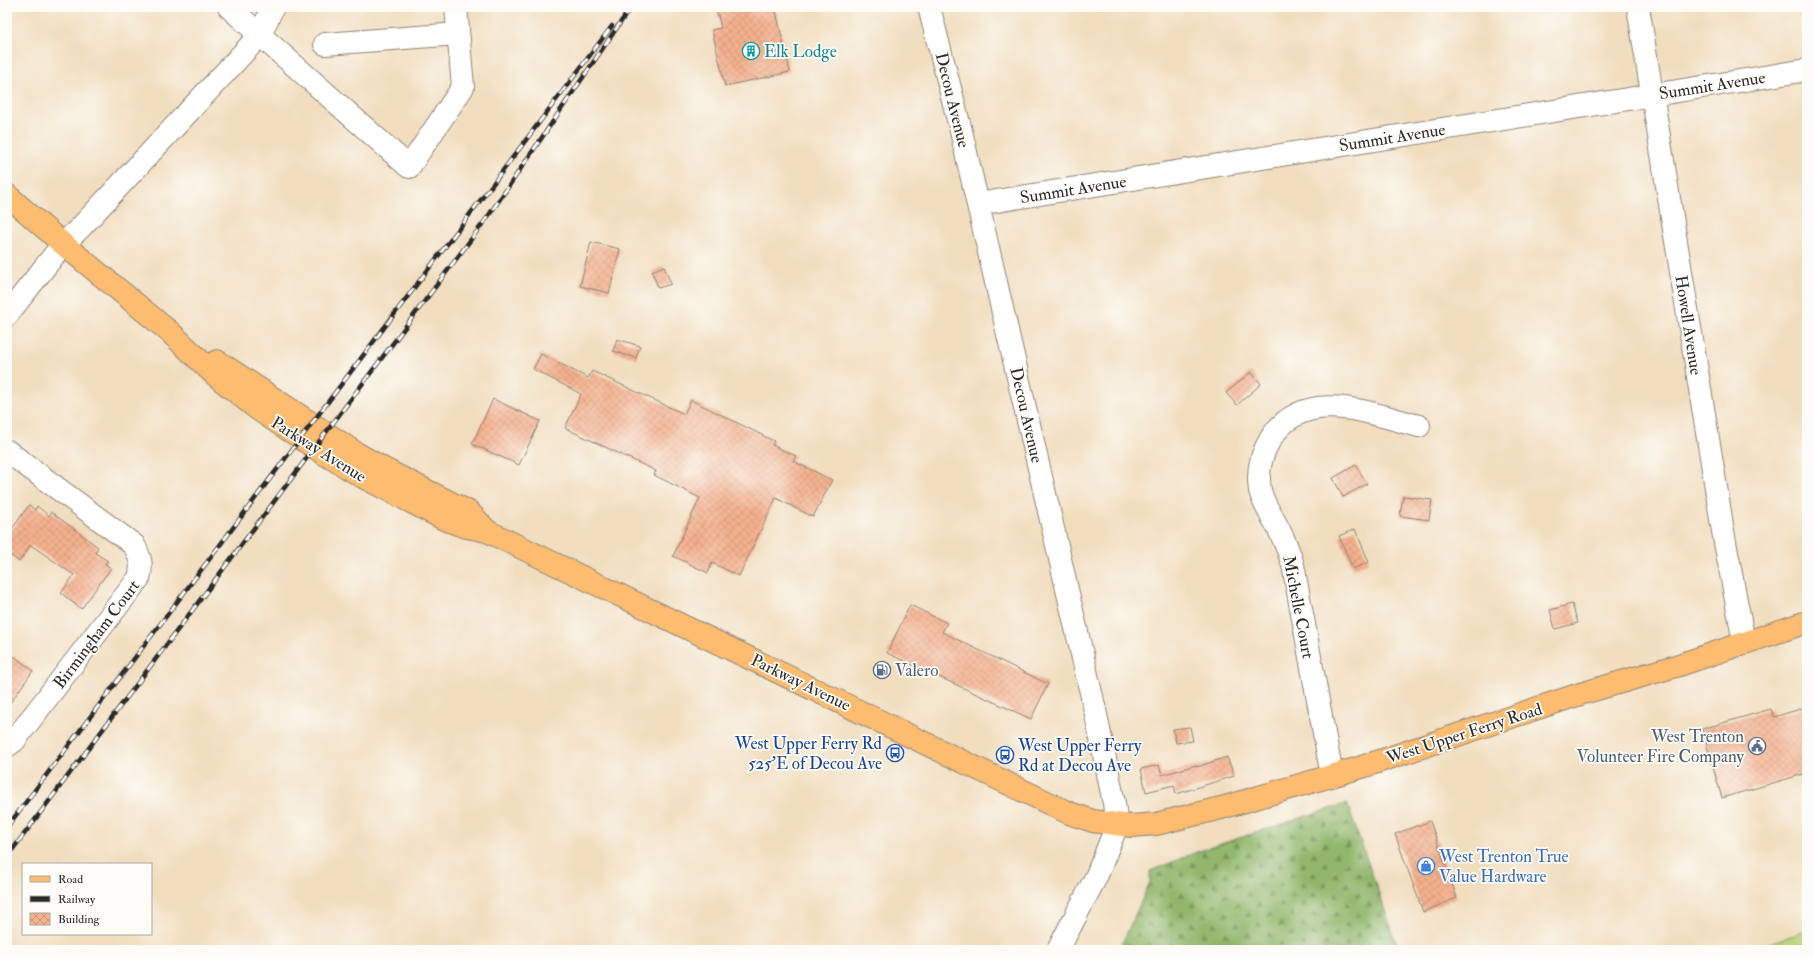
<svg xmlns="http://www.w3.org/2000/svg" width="1814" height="957" viewBox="0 0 1814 957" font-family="'IM FELL Double Pica',serif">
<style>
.grass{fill:#b8d67d;stroke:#728054}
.forest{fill:url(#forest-firs);stroke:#5e714c}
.building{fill:url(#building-cross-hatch)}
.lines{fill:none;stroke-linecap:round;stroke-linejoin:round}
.minor-casing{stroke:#8e8475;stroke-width:24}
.major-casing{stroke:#8e8475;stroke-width:24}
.minor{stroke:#fff;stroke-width:22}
.major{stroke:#fdbc6f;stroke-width:22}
.rail-casing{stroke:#2b2b2b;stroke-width:4.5}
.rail{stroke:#fdfcf7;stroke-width:3;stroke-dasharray:9;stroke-linecap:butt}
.labels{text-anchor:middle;stroke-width:3.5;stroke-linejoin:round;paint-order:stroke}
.culture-label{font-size:17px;fill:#0d838f;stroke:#fdfcf7;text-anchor:start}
.street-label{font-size:17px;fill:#2b2b2b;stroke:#fdfcf7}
.service-label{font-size:17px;fill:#4e5e75;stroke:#fdfcf7;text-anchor:start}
.transit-label{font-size:17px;fill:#164399;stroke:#fdfcf7;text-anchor:end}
.shop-label{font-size:17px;fill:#366cbe;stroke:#fdfcf7;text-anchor:start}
</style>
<defs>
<pattern id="forest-firs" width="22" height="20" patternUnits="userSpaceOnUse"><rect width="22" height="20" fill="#92b76c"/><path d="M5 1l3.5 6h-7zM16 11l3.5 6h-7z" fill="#779559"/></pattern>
<pattern id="building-cross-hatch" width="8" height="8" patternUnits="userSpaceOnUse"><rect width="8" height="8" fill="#f4b18d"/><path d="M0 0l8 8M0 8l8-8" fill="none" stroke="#d1987a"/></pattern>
</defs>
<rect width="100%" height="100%" fill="#fdfcf7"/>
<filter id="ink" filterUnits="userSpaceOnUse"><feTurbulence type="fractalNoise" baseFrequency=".025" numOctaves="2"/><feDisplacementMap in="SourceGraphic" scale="8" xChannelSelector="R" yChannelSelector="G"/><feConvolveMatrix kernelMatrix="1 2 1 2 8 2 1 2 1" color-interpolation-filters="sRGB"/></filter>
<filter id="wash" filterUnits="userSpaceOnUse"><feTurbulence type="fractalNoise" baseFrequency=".012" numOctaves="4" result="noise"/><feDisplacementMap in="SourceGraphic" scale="16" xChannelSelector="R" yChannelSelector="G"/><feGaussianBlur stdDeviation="0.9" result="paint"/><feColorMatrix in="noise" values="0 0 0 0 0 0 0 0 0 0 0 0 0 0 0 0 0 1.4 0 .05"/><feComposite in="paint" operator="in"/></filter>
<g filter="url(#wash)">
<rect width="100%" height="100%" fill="#f1debf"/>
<path class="grass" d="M1807,931V950H1747Z"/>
<path class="forest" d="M1347,803L1399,950H1119L1150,882V871L1199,851Z"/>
<g id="blocks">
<g class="building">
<path d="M716,7H775L790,72L725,86L712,30L721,28Z"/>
<path d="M591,242L620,249L609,293L580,286Z"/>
<path d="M664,266L671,284L658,288L652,271Z"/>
<path d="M617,339L640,346L636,358L613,351Z"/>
<path d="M541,354L588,378L592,371L684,414L691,400L774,441L772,445L796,456L793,461L832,480L813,517L776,498L739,576L712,563L708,573L673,556L700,498L654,475L656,471L565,428L581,394L533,369Z"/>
<path d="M1251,372L1261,384L1237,405L1226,393Z"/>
<path d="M493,399L540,421L519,465L472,444Z"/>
<path d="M1356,465L1367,484L1343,497L1333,478Z"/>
<path d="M1403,496L1432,500L1429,520L1400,516Z"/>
<path d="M29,505L35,510L37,506L49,516L51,512L98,547L95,553L108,561L105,564L111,568L81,609L61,593L74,575L31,545L19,562L7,552V536Z"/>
<path d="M1355,529L1369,562L1353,569L1339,536Z"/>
<path d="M1572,604L1578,623L1555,629L1550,610Z"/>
<path d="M910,605L947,623L942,632L1048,684L1031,719L887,653Z"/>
<path d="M14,656L33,671L7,707V666Z"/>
<path d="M1807,707V773L1722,798L1702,729L1771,709L1774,717Z"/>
<path d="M1190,727L1193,741L1176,743L1173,729Z"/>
<path d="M1227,757L1234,776L1176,794L1174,785L1146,792L1141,769L1159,765L1162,775L1196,765L1197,767Z"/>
<path d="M1430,821L1457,898L1423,912L1395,834Z"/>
</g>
</g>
</g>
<g filter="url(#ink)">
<use href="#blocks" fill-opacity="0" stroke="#8e8475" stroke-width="1"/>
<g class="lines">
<defs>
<g id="minor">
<path d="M273,7L260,35L409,167L463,87L456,7"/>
<path d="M929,7L961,131L1095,710L1114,803L1117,825L1097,875L1058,950"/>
<path d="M1638,7L1724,537L1744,642"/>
<path d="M325,44L458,34"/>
<path d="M978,204L1807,70"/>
<path d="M7,315L63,244L80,228L260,35L229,7"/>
<path d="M7,451L134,545C140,557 143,565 139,578L14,741L7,746"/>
<path d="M1332,776L1293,565C1289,551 1284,539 1277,526C1271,514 1263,504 1260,490C1257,472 1261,454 1271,438C1305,385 1371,414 1419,426"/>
</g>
<g id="major">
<path d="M7,195L63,244L171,333L215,375L256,408L323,453L363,477L444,519L463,526L487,531L1069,813L1093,821L1131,826L1156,824L1221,808L1362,767L1580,694L1676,666L1807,622"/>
<path d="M217,361L356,453L386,470L469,512L487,531"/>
</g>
</defs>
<use href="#minor" class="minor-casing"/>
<use href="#major" class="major-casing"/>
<use href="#minor" class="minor"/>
<use href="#major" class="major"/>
<defs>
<g id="rail">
<path d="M7,827L612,26"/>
<path d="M7,857L487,218L631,7"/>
</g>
</defs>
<use href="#rail" class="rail-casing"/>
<use href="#rail" class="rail"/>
</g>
</g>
<defs>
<symbol id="building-ring" viewBox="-11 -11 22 22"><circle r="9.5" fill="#fdfcf7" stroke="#0f9aa8" stroke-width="1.5"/><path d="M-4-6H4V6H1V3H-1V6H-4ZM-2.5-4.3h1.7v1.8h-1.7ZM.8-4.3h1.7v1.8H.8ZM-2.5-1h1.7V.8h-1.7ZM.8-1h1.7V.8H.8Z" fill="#0f9aa8"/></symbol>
<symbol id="fuel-ring" viewBox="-11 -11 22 22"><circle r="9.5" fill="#fdfcf7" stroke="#5c6f8a" stroke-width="1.5"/><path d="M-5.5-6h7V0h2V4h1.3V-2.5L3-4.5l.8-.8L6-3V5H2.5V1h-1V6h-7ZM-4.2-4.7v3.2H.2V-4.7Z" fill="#5c6f8a"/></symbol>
<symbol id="civic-ring" viewBox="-11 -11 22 22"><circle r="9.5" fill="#fdfcf7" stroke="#5c6f8a" stroke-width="1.5"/><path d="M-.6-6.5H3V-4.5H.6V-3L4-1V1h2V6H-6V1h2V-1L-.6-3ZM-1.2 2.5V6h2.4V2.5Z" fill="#5c6f8a"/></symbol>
<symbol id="bus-ring" viewBox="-11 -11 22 22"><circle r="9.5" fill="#fdfcf7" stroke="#1a4fb4" stroke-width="1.5"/><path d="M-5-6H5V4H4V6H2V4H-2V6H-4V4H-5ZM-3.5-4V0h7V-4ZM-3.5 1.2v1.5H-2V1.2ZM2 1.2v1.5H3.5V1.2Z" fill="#1a4fb4"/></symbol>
<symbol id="shop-ring" viewBox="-11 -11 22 22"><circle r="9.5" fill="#fdfcf7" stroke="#3f7fe0" stroke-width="1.5"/><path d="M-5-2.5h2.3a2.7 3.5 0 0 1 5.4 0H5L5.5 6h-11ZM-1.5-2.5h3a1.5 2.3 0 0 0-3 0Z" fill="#3f7fe0"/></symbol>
</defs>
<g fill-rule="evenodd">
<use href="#building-ring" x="741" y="41" width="20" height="20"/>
<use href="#fuel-ring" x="872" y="660" width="20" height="20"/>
<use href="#civic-ring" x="1747" y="736" width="20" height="20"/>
<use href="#bus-ring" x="885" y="743" width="20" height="20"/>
<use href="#bus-ring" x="995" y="745" width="20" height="20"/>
<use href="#shop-ring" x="1416" y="856" width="20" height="20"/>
</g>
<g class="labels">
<g class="culture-label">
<text x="764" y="57">Elk Lodge</text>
</g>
<g class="street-label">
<text transform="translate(1712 85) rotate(-9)" y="6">Summit Avenue</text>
<text transform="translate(953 100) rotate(76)" y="6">Decou Avenue</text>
<text transform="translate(1392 137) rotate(-9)" y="6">Summit Avenue</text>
<text transform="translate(1073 189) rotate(-9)" y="6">Summit Avenue</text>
<text transform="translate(1689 325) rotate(81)" y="6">Howell Avenue</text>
<text transform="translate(1027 415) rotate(77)" y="6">Decou Avenue</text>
<text transform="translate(319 449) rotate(32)" y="6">Parkway Avenue</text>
<text transform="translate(1299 607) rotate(79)" y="6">Michelle Court</text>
<text transform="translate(96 634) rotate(-53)" y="6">Birmingham Court</text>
<text transform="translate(801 682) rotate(26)" y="6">Parkway Avenue</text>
<text transform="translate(1464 733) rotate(-18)" y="6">West Upper Ferry Road</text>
</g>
<g class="service-label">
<text x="895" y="676">Valero</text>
<text x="1744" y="742" text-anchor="end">West Trenton<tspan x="1744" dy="20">Volunteer Fire Company</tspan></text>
</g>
<g class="transit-label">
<text x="882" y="749">West Upper Ferry Rd<tspan x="882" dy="20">525'E of Decou Ave</tspan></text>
<text x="1018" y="751" text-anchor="start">West Upper Ferry<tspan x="1018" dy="20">Rd at Decou Ave</tspan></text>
</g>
<g class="shop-label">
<text x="1439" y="862">West Trenton True<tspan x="1439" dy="20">Value Hardware</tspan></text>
</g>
</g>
<rect width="1814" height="957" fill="none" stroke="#fdfcf7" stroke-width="24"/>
<rect x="22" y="863" width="130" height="72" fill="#fdfcf7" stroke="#a9a8a5"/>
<rect x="30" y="876" width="20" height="6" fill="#fdbc6f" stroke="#a9a8a5"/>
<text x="58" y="883" font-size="12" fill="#2b2b2b">Road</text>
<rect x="30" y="896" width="20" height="6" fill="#2b2b2b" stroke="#a9a8a5"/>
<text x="58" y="903" font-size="12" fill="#2b2b2b">Railway</text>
<rect x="30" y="913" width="20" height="12" fill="url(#building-cross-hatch)" stroke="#a9a8a5"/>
<text x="58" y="923" font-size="12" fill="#2b2b2b">Building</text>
</svg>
